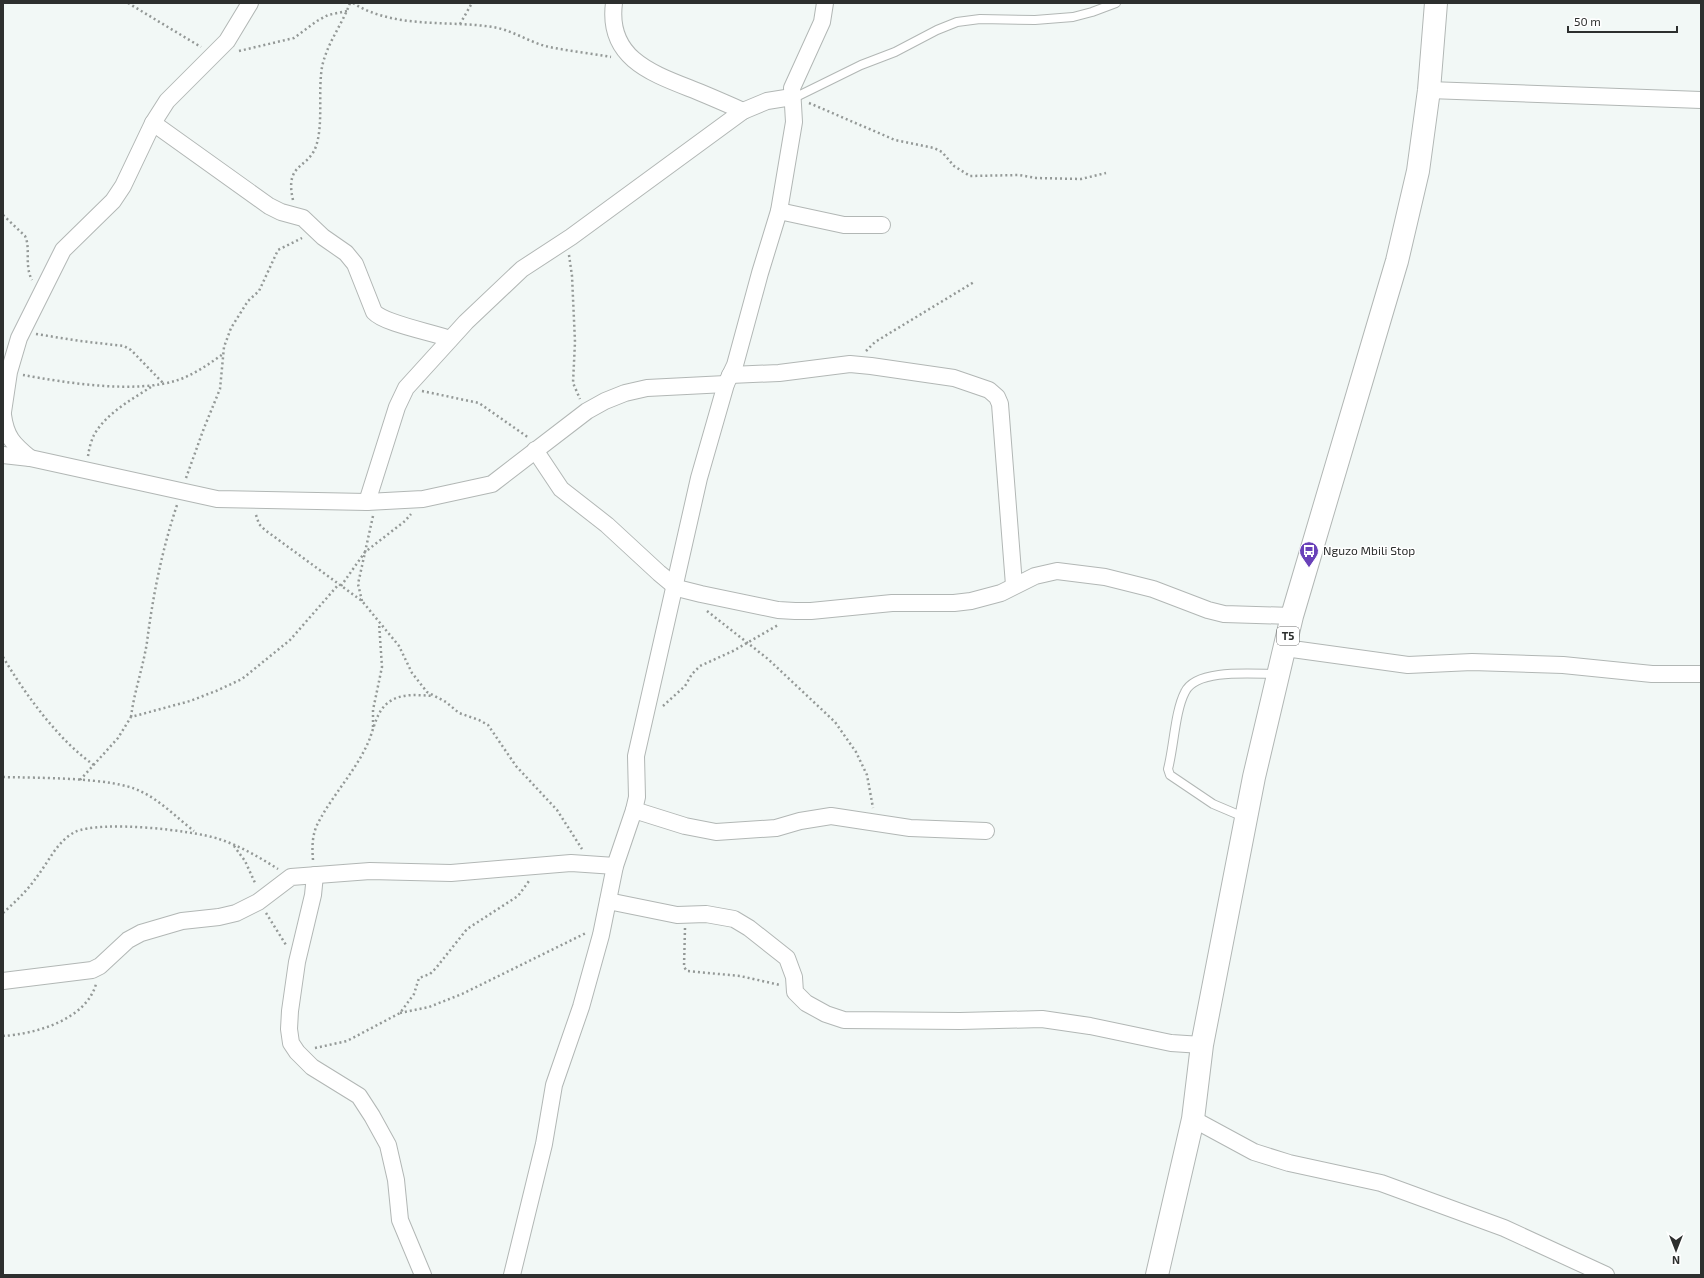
<svg xmlns="http://www.w3.org/2000/svg" width="1704" height="1278" viewBox="0 0 1704 1278" font-family="'Exo 2',sans-serif">
<style>
.lines{fill:none;stroke-linecap:round;stroke-linejoin:round}
.service-casing{stroke:#b2b7b5;stroke-width:10}
.minor-casing{stroke:#b2b7b5;stroke-width:18}
.trunk-casing{stroke:#b2b7b5;stroke-width:24}
.path{stroke:#949997;stroke-width:2.5;stroke-dasharray:2 3;stroke-linecap:butt}
.service{stroke:#fff;stroke-width:8}
.minor{stroke:#fff;stroke-width:16}
.trunk{stroke:#fff;stroke-width:22}
.labels{text-anchor:middle;stroke-width:3;stroke-linejoin:round;paint-order:stroke}
.shield{fill:#fff;stroke:#6c6d6d;stroke-width:1}
.shield-label{font-size:11px;font-weight:bold;fill:#2d2f2e}
.poi-label{font-size:12px;fill:#2d2f2e;stroke:#fff;text-anchor:start}
</style>
<rect width="100%" height="100%" fill="#f2f8f6"/>
<g class="lines">
<defs>
<g id="service">
<path d="M792,97H796L861,65L895,52L937,30L957,22L980,19L1035,20L1073,17L1092,12L1116,3"/>
<path d="M1246,818L1213,804L1170,775L1168,769C1174,746 1175,711 1185,692C1196,668 1255,674 1277,674"/>
</g>
<g id="minor">
<path d="M614,3C607,56 648,72 689,88C707,95 725,103 743,111"/>
<path d="M1429,90L1701,100"/>
<path d="M153,123L269,206L281,212L303,218L323,237L346,253L355,264L374,312C385,324 432,332 450,339"/>
<path d="M779,211L844,225H882"/>
<path d="M730,375L779,373L850,364L871,366L954,378L989,390L997,397L1000,404L1014,585"/>
<path d="M3,412L9,372L19,338L63,250L113,201L123,186L153,123L167,101L227,41L250,3"/>
<path d="M3,415C6,437 13,444 30,458"/>
<path d="M535,450L561,489L607,525L659,573L677,588L701,594L778,610L795,611H811L892,603H954L971,601L1001,593L1035,576L1057,571L1105,577L1153,589L1208,610L1224,614L1292,616"/>
<path d="M3,455L30,458L217,499L367,502L423,499L492,484L587,411L605,401L625,393L647,388L726,384"/>
<path d="M367,502L397,407L406,388L466,322L522,269L571,237L743,111L767,101L792,97"/>
<path d="M1285,648L1408,665L1472,662L1563,665L1652,674H1701"/>
<path d="M634,810L685,826L716,832L776,828L800,821L831,816L910,828L986,831"/>
<path d="M315,875L313,895L297,962L290,1011L289,1029L291,1043L297,1052L312,1067L359,1096L372,1116L388,1145L396,1180L400,1220L423,1275"/>
<path d="M608,901L677,915L706,914L734,919L749,928L787,958L794,977L795,992L806,1003L826,1014L844,1020L960,1021L1042,1019L1090,1026L1171,1043L1202,1045"/>
<path d="M3,981L92,970L100,966L128,940L141,933L182,921L219,917L236,913L258,902L291,877L370,871L451,873L571,863L615,866"/>
<path d="M1193,1119L1254,1152L1289,1163L1381,1183L1504,1228L1606,1275"/>
<path d="M512,1275L544,1144L554,1085L581,1007L601,935L615,866L634,810L637,797L636,756L699,478L726,384L735,365L760,273L779,211L794,122L792,88L822,22L825,3"/>
</g>
<path id="trunk" d="M1157,1275L1193,1119L1202,1045L1254,777L1292,616L1397,261L1418,171L1429,90L1436,3"/>
</defs>
<use href="#service" class="service-casing"/>
<use href="#minor" class="minor-casing"/>
<use href="#trunk" class="trunk-casing"/>
<g class="path">
<path d="M128,3L201,47"/>
<path d="M353,3C394,29 447,20 493,27C511,30 528,41 545,46C567,51 590,53 611,57"/>
<path d="M460,24L472,3"/>
<path d="M239,51L294,38L317,21L328,15L347,11"/>
<path d="M809,103L895,140L934,148L942,152L954,166L970,176L1019,175L1036,178L1081,179L1106,173"/>
<path d="M293,200C284,161 310,170 317,143C323,121 318,91 322,67C327,43 342,25 350,3"/>
<path d="M3,215L25,236C31,248 24,265 32,280"/>
<path d="M569,255L572,276L575,342L573,383L580,399"/>
<path d="M36,334L80,341L124,346L131,350L163,383"/>
<path d="M866,351L875,342L974,282"/>
<path d="M23,375C67,383 136,394 178,380C195,374 209,364 223,354"/>
<path d="M422,391L479,403L529,438"/>
<path d="M88,456C89,449 91,441 94,435C107,412 133,399 154,385"/>
<path d="M186,478L204,428L220,389L224,347L231,328L248,301L259,291L278,250L302,238"/>
<path d="M256,515L259,524L265,530L362,601L399,646L412,673L427,692L446,702L459,713L479,720L488,725L516,766L557,810L582,849"/>
<path d="M341,586L365,552L405,521L411,514"/>
<path d="M362,601L358,584L373,516"/>
<path d="M707,611L768,659L835,722L856,752L867,775L873,808"/>
<path d="M3,657C25,694 59,741 94,765"/>
<path d="M663,706L685,686L692,674L700,666L733,651L778,625"/>
<path d="M131,717C134,692 143,668 147,642C153,595 162,550 177,505"/>
<path d="M373,727V710L382,667L379,623"/>
<path d="M3,777C36,778 112,777 140,791C160,800 177,818 194,831"/>
<path d="M80,780L118,738L131,717L190,701L216,691L242,679L290,640L339,584"/>
<path d="M234,846L245,861L256,885"/>
<path d="M313,860C312,848 312,836 317,825C331,797 354,773 367,745C374,731 375,712 389,702C401,693 418,695 433,696"/>
<path d="M3,913C15,902 27,891 36,878C48,863 57,841 75,832C100,820 192,830 219,839C240,846 259,857 278,869"/>
<path d="M266,913L286,945"/>
<path d="M685,928L684,967L687,971L740,976L780,985"/>
<path d="M400,1013L429,1007L462,994L586,933"/>
<path d="M3,1036C35,1034 86,1020 96,984"/>
<path d="M315,1048L347,1041L400,1013L414,994L419,978L430,974L436,968L467,929L518,896L529,881"/>
</g>
<use href="#service" class="service"/>
<use href="#minor" class="minor"/>
<use href="#trunk" class="trunk"/>
</g>
<defs>
<symbol id="bus-pin" viewBox="-11 -11 22 30"><path d="M0 17L-7.5 6A9.5 9.5 0 1 1 7.5 6Z" fill="#6941b9" stroke="#fff"/><path d="M-5-6H5V4H4V6H2V4H-2V6H-4V4H-5ZM-3.5-4V0h7V-4ZM-3.5 1.2v1.5H-2V1.2ZM2 1.2v1.5H3.5V1.2Z" fill="#fff"/></symbol>
</defs>
<g fill-rule="evenodd">
<use href="#bus-pin" x="1298" y="540" width="22" height="30"/>
</g>
<g class="labels">
<rect class="shield" x="1277" y="627" width="22" height="18" rx="3"/>
<g class="shield-label">
<text x="1288" y="640">T5</text>
</g>
<g class="poi-label">
<text x="1323" y="555">Nguzo Mbili Stop</text>
</g>
</g>
<rect width="1704" height="1278" fill="none" stroke="#2d2f2e" stroke-width="8"/>
<g transform="translate(1676 1250) rotate(180)" stroke="#ffffff" stroke-width="3" paint-order="stroke">
<path d="M0-3L7 15L0 10L-7 15Z" fill="#2d2f2e"/>
<text y="-6" font-size="11" font-weight="bold" text-anchor="middle" fill="#2d2f2e">N</text>
</g>
<path d="M1568 26v6h109v-6" fill="none" stroke="#2d2f2e" stroke-width="2"/>
<text x="1574" y="26" font-size="12" fill="#2d2f2e" stroke="#ffffff" stroke-width="3" paint-order="stroke">50 m</text>
</svg>
